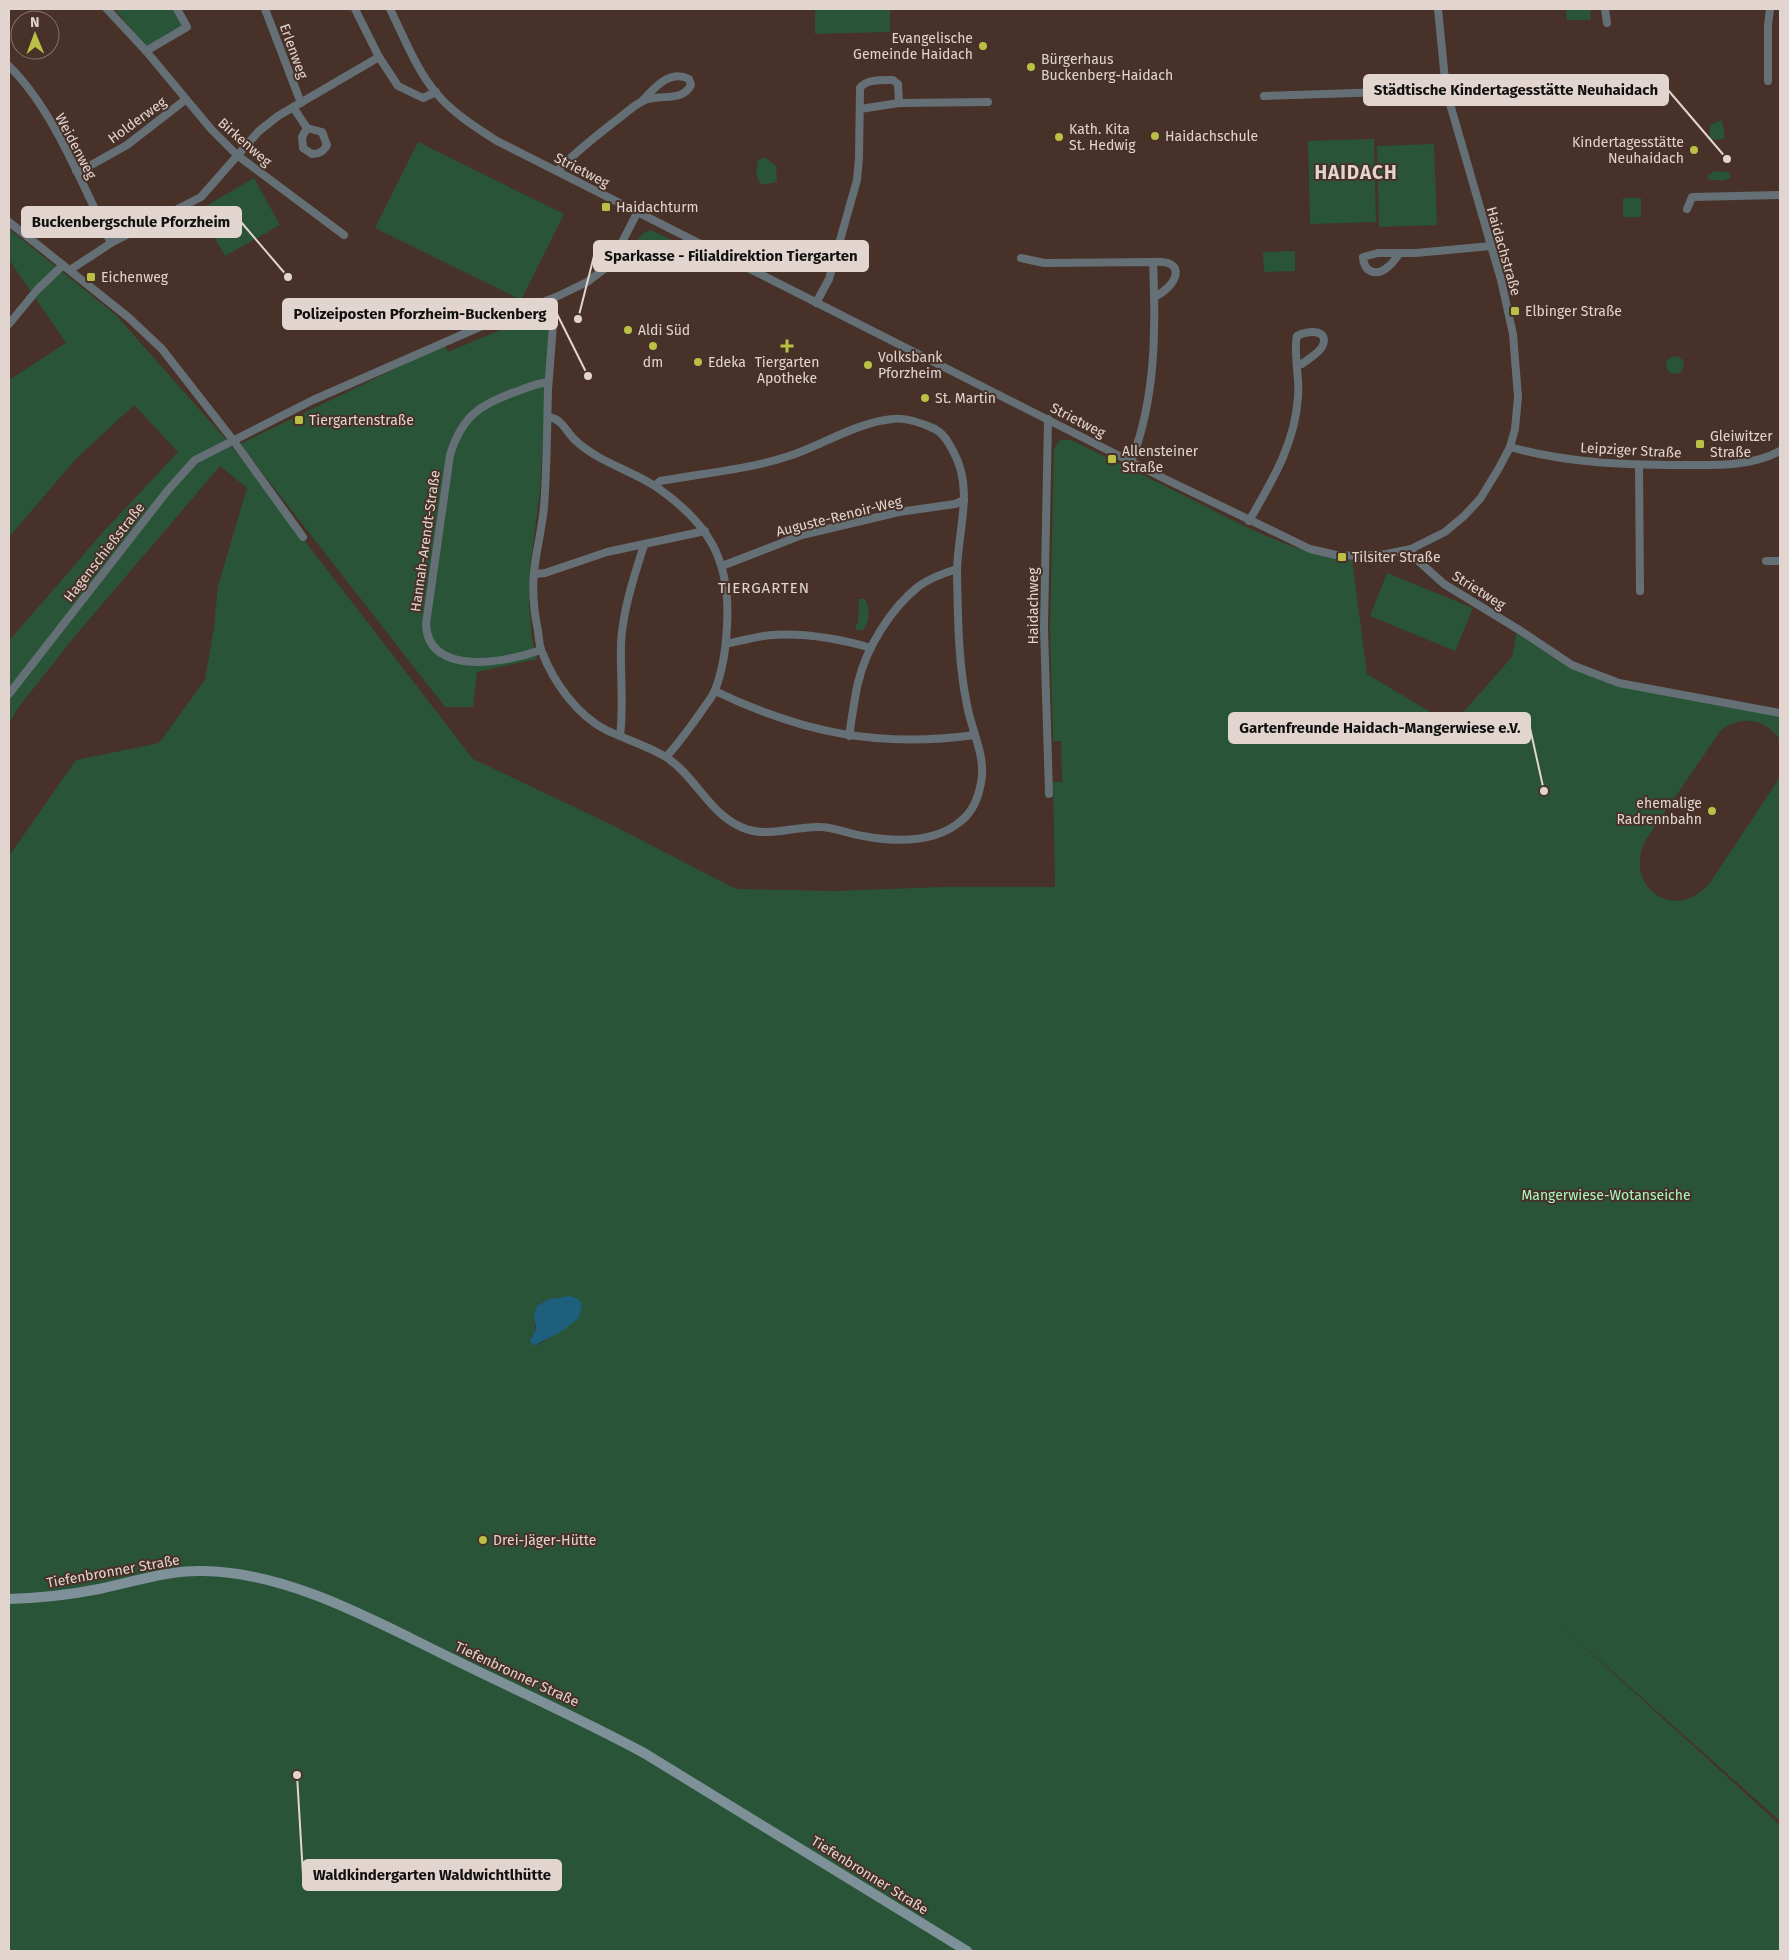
<svg xmlns="http://www.w3.org/2000/svg" width="1789" height="1960" viewBox="0 0 1789 1960" font-family="'Fira Sans',sans-serif">
<style>
.green{fill:#295438;fill-rule:evenodd}
.water{fill:#1d5f7c}
.lines{fill:none;stroke-linecap:round;stroke-linejoin:round}
.street{stroke:#657076;stroke-width:8}
.secondary{stroke:#7e9098;stroke-width:10}
.poi-dot{fill:#bac045;stroke:#473128;stroke-width:2}
.labels{text-anchor:middle;stroke-width:4;stroke-linejoin:round;paint-order:stroke}
.poi-label{font-size:14px;fill:#e2d4ce;stroke:#473128;text-anchor:start}
.street-label{font-size:14px;fill:#e2d4ce;stroke:#473128}
.park-label{font-size:14px;fill:#a8f8c0;stroke:#473128}
.neighbourhood-label{font-size:15px;letter-spacing:1px;fill:#e2d4ce;stroke:#473128}
.district-label{font-size:19px;font-weight:bold;letter-spacing:1px;fill:#e2d4ce;stroke:#473128}
.leader{fill:none;stroke:#e2d4ce;stroke-width:2}
.callout-dot{fill:#e2d4ce;stroke:#473128;stroke-width:2}
.callout{fill:#e2d4ce;stroke:#e2d4ce;stroke-width:2}
.callout-label{font-size:15px;text-anchor:middle;font-weight:bold;fill:#111}
</style>
<rect width="100%" height="100%" fill="#473128"/>
<g class="green">
<path d="M115,9H176L187,26L146,47Z"/>
<path d="M815,9H890V32L815,34Z"/>
<path d="M1566,9H1590L1591,20H1567Z"/>
<path d="M1722,120L1725,139L1710,140V125Z"/>
<path d="M1374,139L1376,222L1310,224L1308,141Z"/>
<path d="M418,142L564,214L521,300L375,228Z"/>
<path d="M1434,144L1437,225L1379,227L1377,146Z"/>
<path d="M764,157L776,166L777,182L761,185L756,175L758,160Z"/>
<path d="M1714,171L1728,172L1731,177L1725,180H1710L1707,176Z"/>
<path d="M254,178L280,225L225,256L199,210Z"/>
<rect x="1623" y="198" width="18" height="19"/>
<path d="M9,229L116,315L230,444L473,759L610,824L736,889L836,891L941,887H1055L1053,782H1062L1061,741H1053L1050,628L1054,449L1060,440H1071C1113,460 1155,481 1197,502C1246,527 1297,555 1352,560L1367,674L1452,725L1512,657L1517,630L1606,680L1780,714V740C1765,718 1742,715 1721,730L1645,841C1623,888 1676,923 1709,884L1780,777V1821L1556,1621L1780,1825V1951H9V856L76,760L159,743L205,680L214,627L218,586L247,488L220,466L75,636L18,708L9,723V641L103,532L178,452L134,405L75,460L9,537V380L66,343L10,261L9,262ZM565,1297L559,1333L535,1346L531,1338C540,1324 530,1318 537,1306L552,1298Z"/>
<path d="M651,230L684,246V253L653,252L623,258L643,233Z"/>
<path d="M1295,251V271L1264,272L1263,252Z"/>
<path d="M536,309L546,315L549,326L540,490L530,568L529,605L532,638L537,659L477,672L473,707H445L240,444L444,345L448,352L515,324L513,318Z"/>
<circle cx="1675" cy="365" r="9"/>
<path d="M1387,573L1473,608L1455,651L1370,616Z"/>
<path d="M859,599H865C870,607 870,624 863,630H856V624H858Z"/>
</g>
<path class="water" d="M570,1296L578,1299L582,1304L579,1318L559,1333L533,1346L530,1341L536,1328L534,1314L537,1306L549,1299Z"/>
<g class="lines">
<g class="street">
<path d="M107,9L146,51L211,129L237,155L344,235"/>
<path d="M265,9L301,103"/>
<path d="M355,9L379,57L398,86L423,98L436,92"/>
<path d="M390,9C404,37 416,69 436,93C453,113 475,127 497,141L1163,478L1310,549L1336,555L1361,556L1386,554L1411,549L1445,532L1464,516L1480,499L1499,468L1510,447L1515,429L1518,397L1513,334L1501,280L1446,90L1438,9"/>
<path d="M1605,9L1607,23"/>
<path d="M146,51L187,27L177,9"/>
<path d="M9,66C54,110 83,187 111,243"/>
<path d="M1768,81V25L1770,9"/>
<path d="M1264,96L1446,90"/>
<path d="M899,103L988,102"/>
<path d="M293,107L307,128L322,132L327,145C323,152 319,154 312,154L303,148L302,137L307,128"/>
<path d="M76,171L93,164L127,145L185,100"/>
<path d="M557,171C576,152 597,135 618,119C626,113 634,105 643,101C659,93 682,103 691,85L689,79C669,69 655,88 642,101"/>
<path d="M1687,209L1692,197L1780,195"/>
<path d="M9,222L128,317L162,349L233,440L303,537"/>
<path d="M1400,253C1396,257 1394,262 1389,266C1377,277 1364,273 1363,257L1378,253H1416L1491,246"/>
<path d="M1021,258L1044,263L1153,262C1156,329 1156,398 1131,462"/>
<path d="M1153,262C1188,259 1178,286 1154,297"/>
<path d="M70,270L111,243L201,197L259,131L278,116L379,57"/>
<path d="M816,303L829,279L857,180L859,158L860,88C866,79 883,80 893,80L898,84L899,103L860,109"/>
<path d="M9,324L37,290L63,265"/>
<path d="M548,417C562,418 566,432 576,441C599,462 630,470 655,486L660,481C703,473 747,470 789,456C822,445 858,422 893,419C906,417 922,423 935,429C944,434 948,442 953,451C975,490 957,531 957,573C958,617 958,662 967,705C971,728 984,753 982,776C980,793 975,810 961,821C935,843 895,842 863,836C848,834 835,827 820,827C793,826 767,839 741,827C707,811 696,777 666,757C650,747 625,739 606,730C577,715 554,683 542,652C539,646 539,638 538,631C534,612 532,592 534,572C536,551 542,529 544,507C547,468 547,429 548,390L554,312L549,300"/>
<path d="M1048,419L1044,628L1049,794"/>
<path d="M1510,447C1567,463 1624,465 1682,465C1715,465 1750,467 1780,451"/>
<path d="M1639,465L1640,591"/>
<path d="M655,486C709,523 731,560 727,626C726,647 723,670 715,690C713,696 707,703 703,709C691,726 680,742 666,757"/>
<path d="M1249,521C1272,481 1295,444 1298,397C1300,381 1293,348 1297,336C1305,331 1329,328 1323,345C1320,353 1308,359 1302,364H1298"/>
<path d="M1411,549L1415,558L1444,584L1521,631L1572,665L1619,683L1780,713"/>
<path d="M1766,561H1780"/>
<path d="M722,566L802,535L899,512L955,504L964,500"/>
<path d="M534,574L545,573L607,552L705,531"/>
<path d="M726,644C741,641 757,636 772,635C805,633 840,639 871,648"/>
<path d="M541,650C507,662 428,678 426,624L450,455C462,416 480,404 518,391C528,387 538,383 548,382"/>
<path d="M715,691C802,733 878,748 975,735"/>
<path d="M9,694L168,490L195,460L313,400L482,326L556,297L587,282L604,269L616,254L637,213"/>
<path d="M620,736C624,705 620,674 621,643C623,609 634,577 644,545"/>
<path d="M849,736C852,718 854,700 858,683C866,648 891,608 919,586C930,578 944,573 957,569"/>
</g>
<path class="secondary" d="M9,1599C39,1598 69,1595 99,1589C133,1582 168,1570 203,1571C291,1572 380,1624 457,1661C520,1692 583,1720 644,1753L967,1951"/>
</g>
<g class="poi-dot">
<circle cx="983" cy="46" r="5"/>
<circle cx="1031" cy="67" r="5"/>
<circle cx="1155" cy="136" r="5"/>
<circle cx="1059" cy="137" r="5"/>
<circle cx="1694" cy="150" r="5"/>
<rect x="601" y="202" width="10" height="10" rx="2.5"/>
<rect x="86" y="272" width="10" height="10" rx="2.5"/>
<rect x="1510" y="306" width="10" height="10" rx="2.5"/>
<circle cx="628" cy="330" r="5"/>
<circle cx="653" cy="346" r="5"/>
<path d="M784.5 338.5h5v5h5v5h-5v5h-5v-5h-5v-5h5z"/>
<circle cx="698" cy="362" r="5"/>
<circle cx="868" cy="365" r="5"/>
<circle cx="925" cy="398" r="5"/>
<rect x="294" y="415" width="10" height="10" rx="2.5"/>
<rect x="1695" y="439" width="10" height="10" rx="2.5"/>
<rect x="1107" y="454" width="10" height="10" rx="2.5"/>
<rect x="1337" y="552" width="10" height="10" rx="2.5"/>
<circle cx="1712" cy="811" r="5"/>
<circle cx="483" cy="1540" r="5"/>
</g>
<g class="labels">
<g class="poi-label">
<text x="973" y="43" text-anchor="end">Evangelische<tspan x="973" dy="16">Gemeinde Haidach</tspan></text>
<text x="1041" y="64">Bürgerhaus<tspan x="1041" dy="16">Buckenberg-Haidach</tspan></text>
<text x="1069" y="134">Kath. Kita<tspan x="1069" dy="16">St. Hedwig</tspan></text>
<text x="1165" y="141">Haidachschule</text>
<text x="1684" y="147" text-anchor="end">Kindertagesstätte<tspan x="1684" dy="16">Neuhaidach</tspan></text>
<text x="616" y="212">Haidachturm</text>
<text x="101" y="282">Eichenweg</text>
<text x="1525" y="316">Elbinger Straße</text>
<text x="638" y="335">Aldi Süd</text>
<text x="878" y="362">Volksbank<tspan x="878" dy="16">Pforzheim</tspan></text>
<text x="653" y="367" text-anchor="middle">dm</text>
<text x="708" y="367">Edeka</text>
<text x="787" y="367" text-anchor="middle">Tiergarten<tspan x="787" dy="16">Apotheke</tspan></text>
<text x="935" y="403">St. Martin</text>
<text x="309" y="425">Tiergartenstraße</text>
<text x="1710" y="441">Gleiwitzer<tspan x="1710" dy="16">Straße</tspan></text>
<text x="1122" y="456">Allensteiner<tspan x="1122" dy="16">Straße</tspan></text>
<text x="1352" y="562">Tilsiter Straße</text>
<text x="1702" y="808" text-anchor="end">ehemalige<tspan x="1702" dy="16">Radrennbahn</tspan></text>
<text x="493" y="1545">Drei-Jäger-Hütte</text>
</g>
<g class="street-label">
<text transform="translate(294 51) rotate(70)" y="5">Erlenweg</text>
<text transform="translate(137 120) rotate(-36)" y="5">Holderweg</text>
<text transform="translate(245 142) rotate(41)" y="5">Birkenweg</text>
<text transform="translate(76 146) rotate(62)" y="5">Weidenweg</text>
<text transform="translate(582 170) rotate(27)" y="5">Strietweg</text>
<text transform="translate(1504 251) rotate(74)" y="5">Haidachstraße</text>
<text transform="translate(1078 420) rotate(27)" y="5">Strietweg</text>
<text transform="translate(1631 450) rotate(3)" y="5">Leipziger Straße</text>
<text transform="translate(839 516) rotate(-14)" y="5">Auguste-Renoir-Weg</text>
<text transform="translate(425 541) rotate(-82)" y="5">Hannah-Arendt-Straße</text>
<text transform="translate(104 552) rotate(-52)" y="5">Hagenschießstraße</text>
<text transform="translate(1479 590) rotate(32)" y="5">Strietweg</text>
<text transform="translate(1033 606) rotate(-90)" y="5">Haidachweg</text>
<text transform="translate(113 1571) rotate(-10)" y="5">Tiefenbronner Straße</text>
<text transform="translate(517 1674) rotate(25)" y="5">Tiefenbronner Straße</text>
<text transform="translate(870 1875) rotate(32)" y="5">Tiefenbronner Straße</text>
</g>
<g class="park-label">
<text x="1606" y="1200">Mangerwiese-Wotanseiche</text>
</g>
<g class="neighbourhood-label">
<text x="764" y="593">TIERGARTEN</text>
</g>
<g class="district-label">
<text x="1356" y="179">HAIDACH</text>
</g>
</g>
<path class="leader" d="M1727 159L1668 90M288 277L241 222M578 319L594 256M588 376L557 314M1544 791L1530 728M297 1775L303 1875"/>
<g class="callout-dot">
<circle cx="1727" cy="159" r="5"/>
<circle cx="288" cy="277" r="5"/>
<circle cx="578" cy="319" r="5"/>
<circle cx="588" cy="376" r="5"/>
<circle cx="1544" cy="791" r="5"/>
<circle cx="297" cy="1775" r="5"/>
</g>
<g class="callout">
<rect x="1364" y="75" width="304" height="30" rx="5"/>
<rect x="22" y="207" width="219" height="30" rx="5"/>
<rect x="594" y="241" width="274" height="30" rx="5"/>
<rect x="283" y="299" width="274" height="30" rx="5"/>
<rect x="1229" y="713" width="301" height="30" rx="5"/>
<rect x="303" y="1860" width="258" height="30" rx="5"/>
</g>
<g class="callout-label">
<text x="1516" y="95">Städtische Kindertagesstätte Neuhaidach</text>
<text x="131" y="227">Buckenbergschule Pforzheim</text>
<text x="731" y="261">Sparkasse - Filialdirektion Tiergarten</text>
<text x="420" y="319">Polizeiposten Pforzheim-Buckenberg</text>
<text x="1380" y="733">Gartenfreunde Haidach-Mangerwiese e.V.</text>
<text x="432" y="1880">Waldkindergarten Waldwichtlhütte</text>
</g>
<rect width="1789" height="1960" fill="none" stroke="#e2d4ce" stroke-width="20"/>
<g transform="translate(35 35) rotate(359)"><circle r="24" fill="#473128" stroke="#85726a"/>
<path d="M0-4L9 19L0 12L-9 19Z" fill="#bac045"/>
<text y="-8" font-size="14" font-weight="bold" text-anchor="middle" fill="#e2d4ce">N</text>
</g>
</svg>
